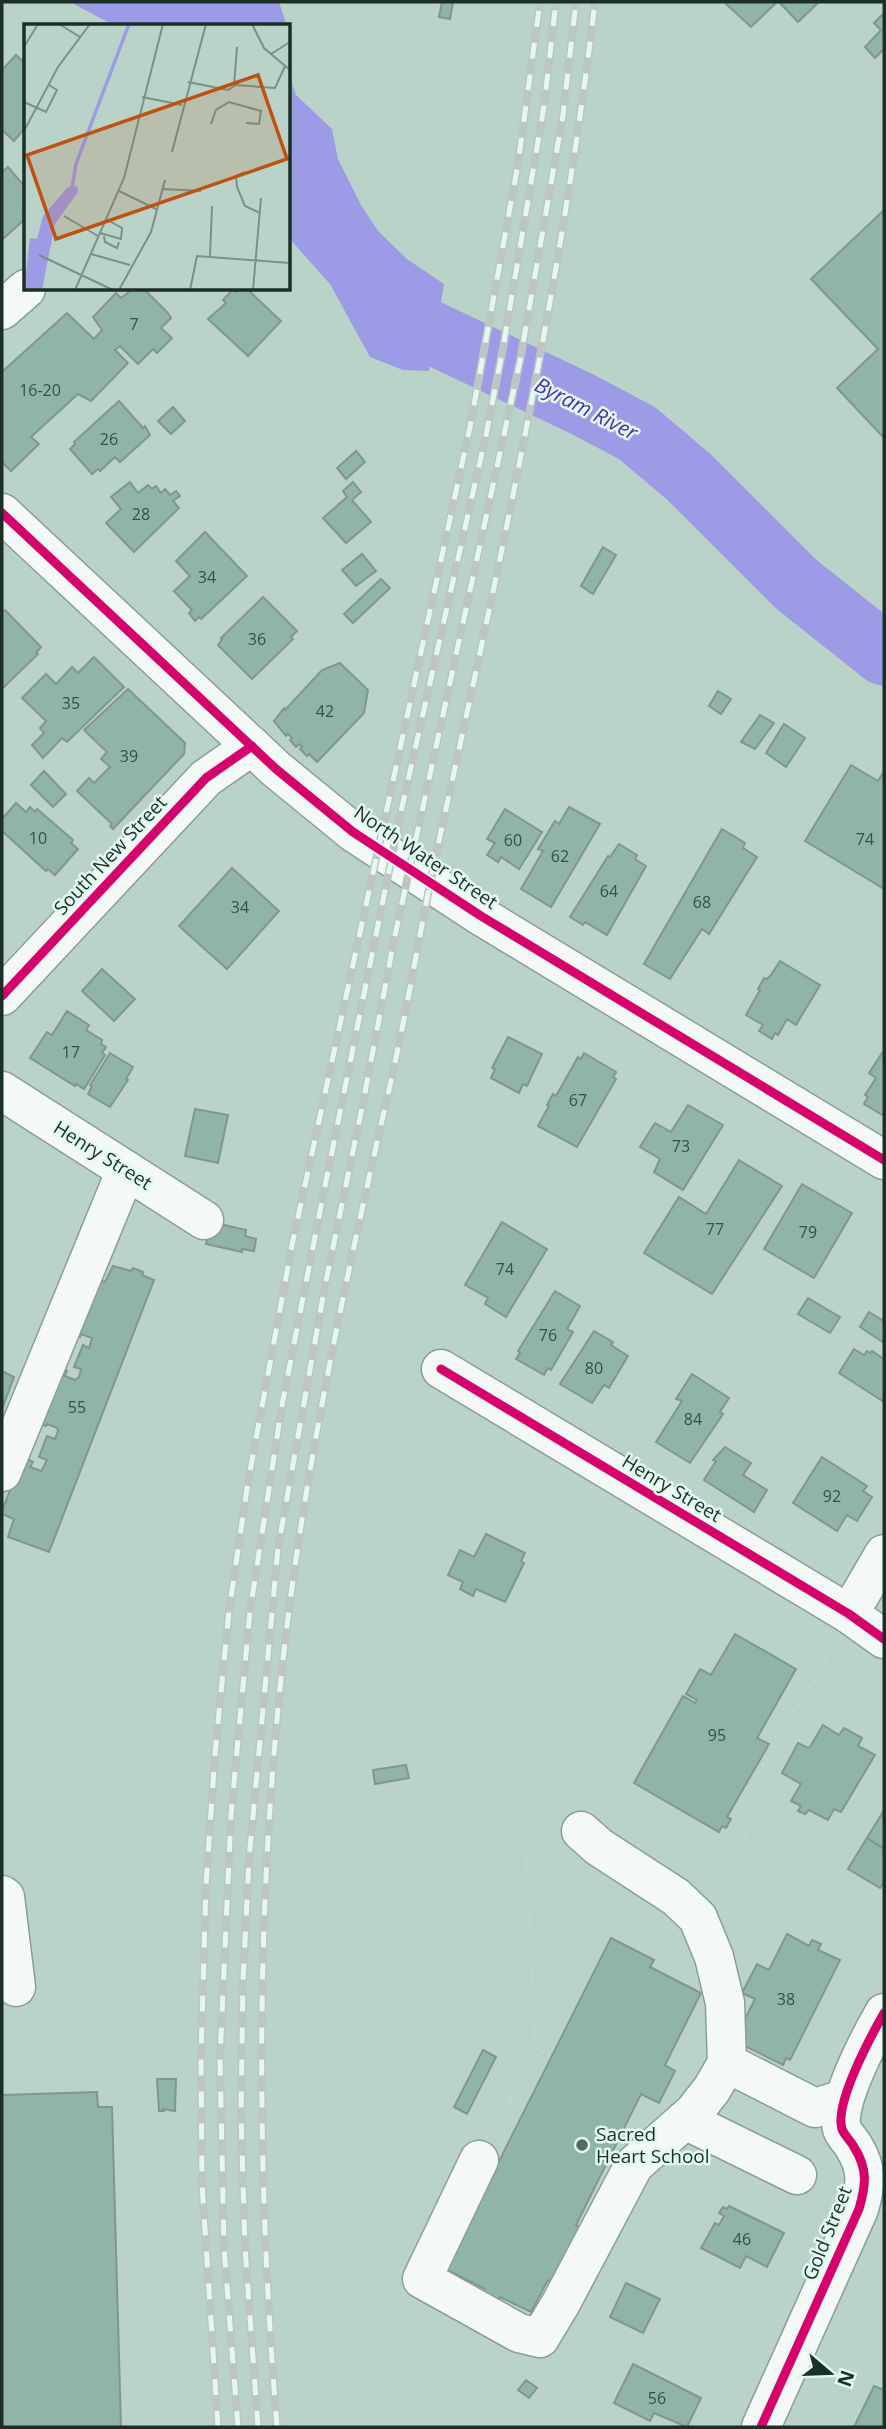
<svg xmlns="http://www.w3.org/2000/svg" width="886" height="2429" viewBox="0 0 886 2429" font-family="'Open Sans',sans-serif">
<style>
.water{fill:#9d9be5}
.lines{fill:none;stroke-linecap:round;stroke-linejoin:round}
.river{stroke:#9d9be5;stroke-width:63}
.building{fill:#90b4a6;stroke:#83968e;stroke-width:2}
.minor-casing{stroke:#8a9e96;stroke-width:41}
.path{stroke:#cad2cf;stroke-width:4.5;stroke-dasharray:2 5;stroke-linecap:butt}
.minor{stroke:#f4f8f7;stroke-width:38}
.rail-casing{stroke:#bec5c2;stroke-width:8}
.rail{stroke:#e1f9ee;stroke-width:5;stroke-dasharray:16;stroke-linecap:butt}
.cycleway-casing{stroke:#e1f9ee;stroke-width:13}
.cycleway{stroke:#d6006c;stroke-width:9}
.poi-dot{fill:#53685f;stroke:#e1f9ee;stroke-width:2.5}
.labels{text-anchor:middle;stroke-width:5;stroke-linejoin:round;paint-order:stroke}
.number-label{font-size:16px;fill:#395047}
.street-label{font-size:19px;fill:#1c2f27;stroke:#e1f9ee}
.poi-label{font-size:19px;fill:#1c2f27;stroke:#e1f9ee;text-anchor:start}
.water-label{font-size:21px;font-style:italic;fill:#4f2fae;stroke:#e1f9ee}
.inset-river{fill:none;stroke:#9d9be5;stroke-width:3.5}
.inset-road{fill:none;stroke:#7a9188;stroke-width:2}
.view{fill:#bf5111;fill-opacity:0.15;stroke:#bf5111;stroke-width:3.5}
.inset-edge{fill:none;stroke:#1c2f27;stroke-width:3.5}
</style>
<rect width="100%" height="100%" fill="#b9d3c8"/>
<g class="water">
<path d="M70,2H279L287,26H115Z"/>
<path d="M289,75L296,95L332,129L338,159L361,205L378,231L407,259L444,284L429,371L403,370L370,357L330,284L289,238Z"/>
</g>
<g class="lines">
<path class="river" d="M289,173L346,253L386,301L424,329L582,404L637,433L689,477L796,584L884,654"/>
</g>
<g class="building">
<path d="M442,2H453L450,19L439,17Z"/>
<path d="M724,2H777L751,27Z"/>
<path d="M779,2H819L798,22Z"/>
<path d="M884,13V49L875,58L865,47L881,30L874,23Z"/>
<path d="M16,55L26,64V127L14,141L2,130V70Z"/>
<path d="M8,167L26,188V204L22,211L26,218L4,238L2,236V172Z"/>
<path d="M884,210V438L837,388L878,349L811,279Z"/>
<path d="M133,289H144L168,313L171,318L161,328L172,338L157,353L153,349L138,364L120,346L115,350L128,363L91,401L78,394L31,437L39,444L11,471L2,462V372L67,313L94,339L102,330L93,317L116,293L121,298Z"/>
<path d="M233,289L237,292L241,289H247L281,321L248,356L208,319L226,303L223,300Z"/>
<path d="M119,401L143,428L145,426L150,435L120,462L115,457L100,471L98,469L92,474L70,449L75,444L74,442Z"/>
<path d="M173,407L185,421L171,434L158,421Z"/>
<path d="M356,451L365,462L346,479L337,468Z"/>
<path d="M130,482L138,493L148,485L152,489L156,486L161,493L165,489L170,495L176,491L180,496L173,501L179,508L134,552L106,523L121,509L111,497Z"/>
<path d="M353,482L361,492L352,500L371,522L346,543L323,518L347,497L343,491Z"/>
<path d="M205,532L247,576L201,619L199,617L195,621L189,613L192,610L174,591L190,576L176,561Z"/>
<path d="M603,547L616,555L593,594L581,586Z"/>
<path d="M362,554L376,571L356,586L342,570Z"/>
<path d="M381,579L390,588L353,623L344,614Z"/>
<path d="M263,597L297,631L291,637L293,639L252,679L218,645L222,639L221,638Z"/>
<path d="M5,610L41,647L36,653L38,654L2,689V612Z"/>
<path d="M94,657L124,687L67,742L62,738L43,758L32,745L44,733L40,728L46,721L22,698L46,674L56,684L72,667L78,673Z"/>
<path d="M340,663L368,690L364,713L317,762L309,754L307,756L300,749L302,747L299,744L296,747L290,740L292,738L288,734L286,736L274,721L284,708L285,710L322,670Z"/>
<path d="M128,689L185,743L184,754L113,829L110,826L112,824L77,791L89,778L94,783L110,767L101,759L107,752L84,730Z"/>
<path d="M718,691L731,699L721,714L709,706Z"/>
<path d="M760,715L774,723L755,749L741,742Z"/>
<path d="M784,724L805,738L786,767L766,753Z"/>
<path d="M851,765L878,781L884,771V889L805,841Z"/>
<path d="M44,771L66,794L53,807L31,785Z"/>
<path d="M16,803L26,812L30,807L35,812L37,809L73,840L71,843L78,849L55,875L48,869L46,871L2,831V819Z"/>
<path d="M569,807L600,824L551,907L521,889L543,851L538,849L555,821L559,824Z"/>
<path d="M505,809L542,832L519,869L501,857L498,862L487,855L495,843L487,839Z"/>
<path d="M722,829L745,843L743,848L757,857L709,934L702,929L670,979L644,964Z"/>
<path d="M619,844L637,855L635,859L646,866L607,935L585,922L583,925L570,917L608,856L610,857Z"/>
<path d="M232,868L279,911L227,969L179,926Z"/>
<path d="M780,961L820,985L796,1025L787,1019L778,1035L775,1033L772,1039L759,1031L763,1025L746,1015L760,990L758,989L764,978L767,979L771,975Z"/>
<path d="M102,969L135,999L114,1021L82,991Z"/>
<path d="M67,1011L89,1025L86,1030L102,1040L101,1044L106,1047L102,1053L105,1055L84,1089L76,1084L75,1086L30,1058L47,1032L52,1035Z"/>
<path d="M508,1037L542,1054L527,1086L523,1084L519,1093L491,1078L495,1069L492,1068Z"/>
<path d="M110,1053L133,1067L126,1079L128,1080L110,1107L88,1094L92,1086L90,1085Z"/>
<path d="M584,1053L616,1072L613,1077L616,1079L577,1147L538,1126L549,1106L547,1105L553,1094L556,1096L578,1057L581,1059Z"/>
<path d="M882,1053L884,1054V1116L864,1104L868,1097L865,1095L876,1078L869,1073Z"/>
<path d="M688,1105L723,1125L683,1190L654,1172L660,1159L640,1147L655,1123L671,1132Z"/>
<path d="M195,1109L228,1115L218,1163L185,1156Z"/>
<path d="M739,1160L782,1186L712,1294L644,1253L679,1197L706,1214Z"/>
<path d="M802,1184L852,1213L814,1278L764,1249Z"/>
<path d="M211,1222L246,1230L245,1236L256,1239L254,1251L242,1249V1252L206,1244Z"/>
<path d="M502,1222L547,1249L506,1317L485,1304L488,1298L465,1285Z"/>
<path d="M113,1266L131,1271L133,1268L143,1272L142,1275L154,1280L49,1552L8,1537L14,1519L2,1514V1511L23,1457L33,1462L30,1467L41,1471L44,1466L47,1460L39,1457L47,1436L55,1439L58,1431L57,1428L47,1424L46,1426L36,1423L57,1368L67,1371L65,1376L75,1380L79,1377L81,1369L74,1367L83,1345L89,1348L92,1338L81,1334L80,1337L71,1334L92,1277L105,1282Z"/>
<path d="M555,1291L580,1306L567,1329L573,1332L551,1370L548,1368L544,1375L516,1359L520,1353L518,1351Z"/>
<path d="M808,1298L840,1317L830,1333L798,1314Z"/>
<path d="M869,1312L882,1320L884,1316V1343L860,1327Z"/>
<path d="M594,1331L613,1342L611,1345L628,1356L609,1388L604,1385L592,1403L560,1384Z"/>
<path d="M854,1349L864,1355L867,1351L870,1353L872,1351L884,1359V1402L839,1373Z"/>
<path d="M2,1371L14,1377L2,1409Z"/>
<path d="M692,1374L729,1398L720,1412L723,1414L690,1463L656,1442L682,1401L676,1399Z"/>
<path d="M725,1447L751,1463L743,1475L767,1490L754,1512L704,1480L716,1461L713,1460Z"/>
<path d="M822,1457L867,1486L863,1491L872,1497L857,1521L847,1515L837,1531L793,1503Z"/>
<path d="M486,1534L525,1553L521,1561L524,1563L505,1602L476,1589L473,1596L460,1589L463,1582L448,1575L460,1550L474,1557Z"/>
<path d="M735,1634L796,1669L757,1738L769,1744L727,1817L731,1819L726,1828L722,1826L719,1832L634,1783L683,1696L695,1703L697,1700L686,1694L700,1669L711,1675Z"/>
<path d="M823,1725L839,1735L844,1728L862,1738L858,1746L875,1755L841,1812L834,1809L828,1820L809,1810L805,1814L798,1811L801,1806L791,1801L801,1784L782,1773L798,1743L808,1748L810,1747Z"/>
<path d="M406,1765L409,1778L375,1784L373,1770Z"/>
<path d="M884,1810V1849L867,1838Z"/>
<path d="M867,1838L884,1849V1882L880,1888L848,1869Z"/>
<path d="M787,1934L809,1946L812,1940L821,1944L818,1950L840,1960L790,2060L786,2058L783,2065L737,2042V2035L755,1999L742,1993L757,1964L769,1970Z"/>
<path d="M611,1938L654,1960L650,1967L701,1993L665,2065L675,2071L659,2103L641,2094L576,2225L583,2229L555,2283L548,2280L531,2312L500,2297L495,2305L481,2298L485,2289L445,2269Z"/>
<path d="M483,2050L496,2057L467,2114L454,2107Z"/>
<path d="M157,2079H176L175,2111L163,2109L164,2111H159Z"/>
<path d="M97,2092L98,2107H112L121,2427H2V2095Z"/>
<path d="M729,2206L784,2233L767,2267L746,2256L740,2268L701,2248L715,2223L719,2225L724,2216L719,2213L723,2207L727,2209Z"/>
<path d="M626,2283L660,2299L643,2333L610,2317Z"/>
<path d="M633,2364L701,2398L687,2427L654,2413L650,2421L614,2403Z"/>
<path d="M526,2380L537,2388L529,2398L518,2390Z"/>
<path d="M874,2386L884,2390V2427H854Z"/>
</g>
<g class="lines">
<defs>
<g id="minor">
<path d="M2,310L26,289"/>
<path d="M2,513L276,769L353,832L481,916L884,1160"/>
<path d="M2,996L206,778L252,746"/>
<path d="M2,1091L204,1220"/>
<path d="M441,1369L849,1614L884,1639"/>
<path d="M2,1472L126,1170"/>
<path d="M849,1614L884,1554"/>
<path d="M2,1895L5,1897L16,1987"/>
<path d="M727,2063L815,2108L844,2099"/>
<path d="M685,2120L797,2175"/>
<path d="M479,2160L422,2279L519,2333L540,2338L561,2303L634,2165L694,2112L712,2089L727,2063L725,2003L714,1957L698,1918L676,1897L599,1847L581,1831"/>
<path d="M761,2427L859,2209C866,2185 868,2169 854,2147C851,2141 844,2135 842,2129C834,2104 871,2036 884,2013"/>
</g>
</defs>
<use href="#minor" class="minor-casing"/>
<g class="path">
<path d="M826,1660L838,1691L854,1712L855,1721"/>
<path d="M730,1902L762,1767L833,1646"/>
<path d="M536,2048L550,2057"/>
<path d="M509,2100L524,2107"/>
<path d="M495,2128L536,2048L524,1829L534,1804"/>
</g>
<use href="#minor" class="minor"/>
<defs>
<g id="rail">
<path d="M218,2427L202,2184L201,2056L206,1885L215,1754L229,1611L248,1482L292,1245L470,427L518,164L540,2"/>
<path d="M238,2427L224,2247L220,2058L231,1815L250,1611L282,1405L323,1196L402,807L486,435L503,348L544,106L556,2"/>
<path d="M258,2427L245,2248L241,2115L243,1981L249,1859L278,1548L325,1286L363,1103L394,940L520,361L563,115L576,2"/>
<path d="M277,2427C256,2169 255,1908 284,1651C306,1459 348,1269 391,1081C410,996 423,911 442,827C502,554 562,280 595,2"/>
</g>
</defs>
<use href="#rail" class="rail-casing"/>
<use href="#rail" class="rail"/>
<defs>
<g id="cycleway">
<path d="M2,513L276,769L353,832L481,916L884,1160"/>
<path d="M2,996L206,778L252,746"/>
<path d="M441,1369L849,1614L884,1639"/>
<path d="M761,2427L859,2209C866,2185 868,2169 854,2147C851,2141 844,2135 842,2129C834,2104 871,2036 884,2013"/>
</g>
</defs>
<use href="#cycleway" class="cycleway-casing"/>
<use href="#cycleway" class="cycleway"/>
</g>
<circle class="poi-dot" cx="582" cy="2145" r="7"/>
<g class="labels">
<g class="number-label">
<text x="134" y="330">7</text>
<text x="40" y="396">16-20</text>
<text x="109" y="445">26</text>
<text x="141" y="520">28</text>
<text x="207" y="583">34</text>
<text x="257" y="645">36</text>
<text x="71" y="709">35</text>
<text x="325" y="717">42</text>
<text x="129" y="762">39</text>
<text x="38" y="844">10</text>
<text x="865" y="845">74</text>
<text x="513" y="846">60</text>
<text x="560" y="862">62</text>
<text x="609" y="897">64</text>
<text x="702" y="908">68</text>
<text x="240" y="913">34</text>
<text x="71" y="1058">17</text>
<text x="578" y="1106">67</text>
<text x="681" y="1152">73</text>
<text x="715" y="1235">77</text>
<text x="808" y="1238">79</text>
<text x="505" y="1275">74</text>
<text x="548" y="1341">76</text>
<text x="594" y="1374">80</text>
<text x="77" y="1413">55</text>
<text x="693" y="1425">84</text>
<text x="832" y="1502">92</text>
<text x="717" y="1741">95</text>
<text x="786" y="2005">38</text>
<text x="742" y="2245">46</text>
<text x="657" y="2404">56</text>
</g>
<g class="street-label">
<text transform="translate(110 855) rotate(-47)" y="7">South New Street</text>
<text transform="translate(426 857) rotate(34)" y="7">North Water Street</text>
<text transform="translate(103 1155) rotate(32)" y="7">Henry Street</text>
<text transform="translate(672 1488) rotate(31)" y="7">Henry Street</text>
<text transform="translate(827 2233) rotate(-68)" y="7">Gold Street</text>
</g>
<g class="poi-label">
<text x="596" y="2141">Sacred<tspan x="596" dy="22">Heart School</tspan></text>
</g>
<g class="water-label">
<text transform="translate(586 409) rotate(27)" y="7">Byram River</text>
</g>
</g>
<g transform="translate(24 24)">
<rect width="266" height="266" fill="#b9d3c8"/>
<path d="M53,162L54,168L31,200L18,266H0L6,214L13,215L19,192L44,163Z" fill="#9d9be5"/>
<path class="inset-river" d="M47,170L52,140L105,0"/>
<path class="inset-road" d="M35,0L56,13M228,0L240,24L266,46M0,23L14,0M247,30L266,18M164,58L204,66L212,61L251,64L261,42M210,62L213,23M118,73L158,81M0,78L22,88L33,66L25,61M187,100L192,86L205,78L237,87L235,100L222,99M0,107L34,43L66,0M148,128L182,0M221,148L212,152L213,163L221,182L236,189M139,165L177,167M95,167L134,186M40,192L74,212M76,209L97,215L98,204L82,195M80,212L81,218L93,224L95,218M67,230L106,241M15,231L89,266M186,233L188,182M51,266L100,154L139,0M95,266L127,208L141,156M166,266L173,232L266,239M229,266L237,174"/>
<path class="view" d="M234,51L263,135L32,215L3,131Z"/>
<rect width="266" height="266" class="inset-edge"/>
</g>
<rect width="886" height="2429" fill="none" stroke="#1c2f27" stroke-width="7"/>
<g transform="translate(830 2373) rotate(109)" stroke="#e1f9ee" stroke-width="5" paint-order="stroke">
<path d="M0-5L12 26L0 18L-12 26Z" fill="#1c2f27"/>
<text y="-10" font-size="19" font-weight="bold" text-anchor="middle" fill="#1c2f27">N</text>
</g>
</svg>
